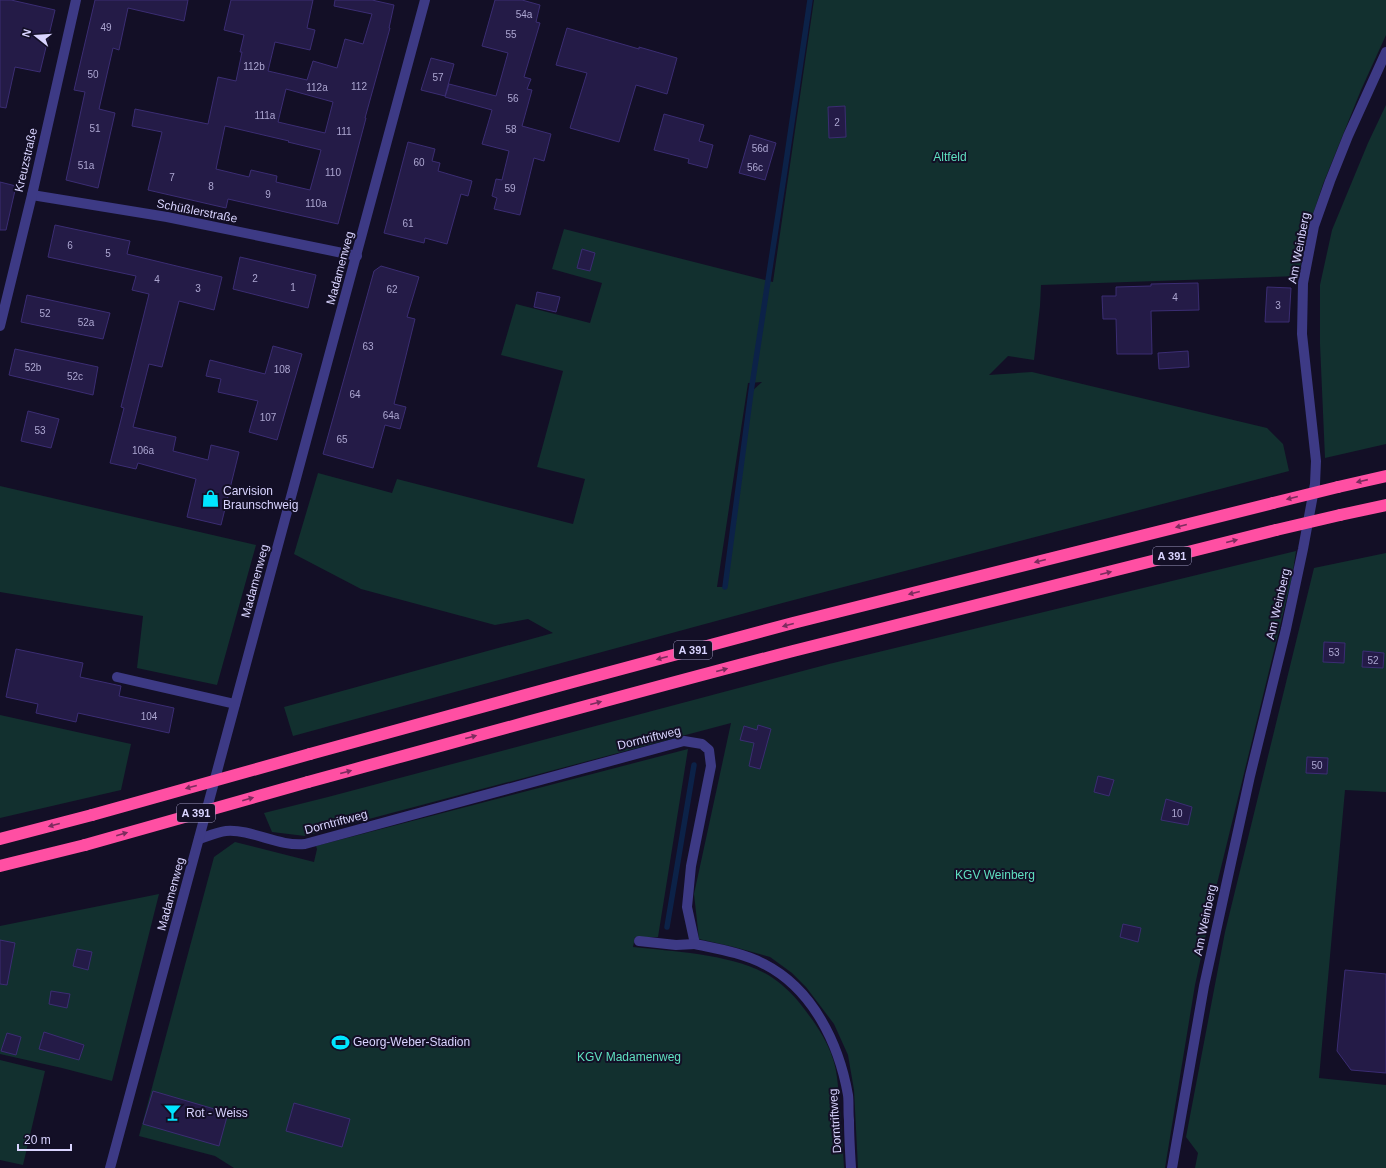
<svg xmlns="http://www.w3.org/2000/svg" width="1386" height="1168" viewBox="0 0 1386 1168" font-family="Helvetica,sans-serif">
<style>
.green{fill:#12302f;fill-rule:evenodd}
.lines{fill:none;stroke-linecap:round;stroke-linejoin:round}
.stream{stroke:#0c2248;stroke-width:5.5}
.building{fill:#241b47;stroke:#3b2d73;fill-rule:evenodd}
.minor{stroke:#3d3a85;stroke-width:10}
.highway{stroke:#ff4fa3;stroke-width:12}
.highway-bridge{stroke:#ff4fa3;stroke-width:12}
.oneway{fill:#7d2c5e}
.labels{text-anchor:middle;stroke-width:4;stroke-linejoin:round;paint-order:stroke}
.number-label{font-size:10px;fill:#aca6d1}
.shield{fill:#130f26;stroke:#9e99be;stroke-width:1}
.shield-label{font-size:11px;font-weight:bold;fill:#d9d4ff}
.park-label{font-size:12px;fill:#5fe0c0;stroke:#130f26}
.street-label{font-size:12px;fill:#d9d4ff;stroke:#130f26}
.poi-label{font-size:12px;fill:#d9d4ff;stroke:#130f26;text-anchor:start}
</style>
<rect width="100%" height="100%" fill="#130f26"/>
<g class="green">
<path d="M814,0H1386V35L1361,90L1323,184L1309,226L1298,276L1041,285L1040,306L1034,360L1008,356L989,375L1032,372L1267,428L1283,444L1289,471L790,601L293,736L284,707L553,633L528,619L495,625L361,589L294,554L318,473L392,493L397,479L573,524L585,479L537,467L563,371L501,355L516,304L590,323L602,283L552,269L564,229L773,282ZM762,382L751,392L726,587H717L748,383Z"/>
<path d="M1386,105V444L1325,458L1320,344V285L1332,230L1368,143Z"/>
<path d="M0,486L256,545L217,685L137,668L143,616L0,592Z"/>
<path d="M1296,551L1292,577L1216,888L1195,985L1165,1168H858L854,1090L848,1055L834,1024L806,987L792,973L770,957L734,947L699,939L694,894L731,723L305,836L272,832L264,813L328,797L829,664Z"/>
<path d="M1386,553V792L1345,790L1319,1078L1386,1085V1168H1195L1198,1153L1186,1137L1225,932L1314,568Z"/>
<path d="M0,715L131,744L121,790L0,818Z"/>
<path d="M688,749L658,937H635L633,947C676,952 742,954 777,981C789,990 799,1001 808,1014C818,1027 828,1043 833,1059C837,1071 838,1085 839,1098C841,1121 843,1145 844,1168H234L215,1156L139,1136L214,857L235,842L314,862L317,849L316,846Z"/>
<path d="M159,894L112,1081L62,1068L0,1054V926Z"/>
<path d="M0,1060L45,1071L23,1165L0,1160Z"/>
</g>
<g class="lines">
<g class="stream">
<path d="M725,587L751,392L784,176L810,0"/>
<path d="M667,927L694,765"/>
</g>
</g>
<g class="building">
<path d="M0,0H11L55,10L40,72L15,67L6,108L0,107Z"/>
<path d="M95,0H188L184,21L128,8L119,50L113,48L99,109L115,113L98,188L66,180L85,92L74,90Z"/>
<path d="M231,0H313L307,28L315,30L310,50L275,42L268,71L307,80L313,61L337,68L345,39L363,44L372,14L334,6L335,0H372L394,5L389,28H390L365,118H366L338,224L228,199L226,208L148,190L162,132L132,126L135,109L208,124L218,77L236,81L242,52H240L244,35L224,30ZM286,89L333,102L325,133L278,122ZM225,126L289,141L288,142L321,150L310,190L276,182L277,176L251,170L249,177L216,169Z"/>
<path d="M495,0H522L540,5L536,22L540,23L524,77L531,79L527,89L532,90L522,126L551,134L544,161L534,158L520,215L494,209L497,198L492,196L496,179L502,180L509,151L482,144L492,110L445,97L449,84L496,96L508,53L482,46Z"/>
<path d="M567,28L639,49V47L677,58L667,94L636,85L619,142L570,128L587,73L556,65Z"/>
<path d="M431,58L454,64L445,96L421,90Z"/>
<path d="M845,106L846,137L829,138L828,107Z"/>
<path d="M664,114L704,125L699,141L713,145L707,168L688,163L689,159L654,150Z"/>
<path d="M750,135L776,143L765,180L739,173Z"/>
<path d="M408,142L435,149L432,161L440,163L438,171L472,181L468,196L461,194L447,244L425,238L424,243L384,233Z"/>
<path d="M0,182L16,186L6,230H0Z"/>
<path d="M55,225L130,241L127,254L222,277L214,310L179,301L162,367L149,364L133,427L176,437L173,451L208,460L211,445L239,452L221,525L187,517L196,479L138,463L136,469L110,463L124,408L121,407L149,294L132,290L136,276L48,257Z"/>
<path d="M582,249L595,253L590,271L577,268Z"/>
<path d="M240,257L316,275L308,308L233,289Z"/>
<path d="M381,266L419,277L407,317L415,319L394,404L406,407L400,429L385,425L373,468L323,454L374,271Z"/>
<path d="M1198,283L1199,310L1151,311L1152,354H1117L1116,319H1103L1102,296H1116V287L1151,286V284Z"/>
<path d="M1267,287L1291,288L1289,322H1265Z"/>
<path d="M537,292L560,297L556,312L534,307Z"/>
<path d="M27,295L110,313L103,339L21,322Z"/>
<path d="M273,346L302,354L277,440L249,432L258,401L218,392L221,379L206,376L210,360L265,374Z"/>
<path d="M15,349L98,367L93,395L9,375Z"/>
<path d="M1188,351L1189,367L1159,369L1158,353Z"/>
<path d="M28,411L59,419L51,448L21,441Z"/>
<path d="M1324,642L1345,643L1344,663L1323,662Z"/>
<path d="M16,649L83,663L80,677L121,686L119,696L174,708L169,733L78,713L76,722L36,713L38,704L6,697Z"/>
<path d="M1363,651L1384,653L1383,668L1362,667Z"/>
<path d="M758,725L771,729L760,769L749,766L754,743L740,740L744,726L757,730Z"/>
<path d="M1307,757L1328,758L1327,774L1306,773Z"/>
<path d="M1098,776L1114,780L1109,796L1094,792Z"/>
<path d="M1166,799L1192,807L1188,825L1161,820Z"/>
<path d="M1123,924L1141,928L1138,942L1120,937Z"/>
<path d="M0,940L15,943L7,985L0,984Z"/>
<path d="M77,949L92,952L88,970L73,966Z"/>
<path d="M1345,970L1386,974V1073L1351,1070L1337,1051Z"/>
<path d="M51,991L70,994L67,1008L49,1004Z"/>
<path d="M44,1032L84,1045L79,1060L39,1049Z"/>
<path d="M7,1033L21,1037L16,1055L1,1051Z"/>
<path d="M153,1091L228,1113L219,1146L143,1124Z"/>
<path d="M294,1103L350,1119L342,1147L286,1131Z"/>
</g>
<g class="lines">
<g class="minor">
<path d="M32,195L167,217L357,256"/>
<path d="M0,326L32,195L76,0"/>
<path d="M117,677L235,704"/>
<path d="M199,839C208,836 218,832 226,831C253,829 278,847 305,844L684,741L702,744L709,750L711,766L691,866L687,907L695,944C718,949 743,953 764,964C813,989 839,1044 848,1095C849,1103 848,1112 849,1120C849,1136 850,1152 851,1168"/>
<path d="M639,941L676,945L695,944"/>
<path d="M110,1168L425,0"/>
<path d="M1172,1168L1204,986L1250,776L1286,629L1303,549L1315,484L1316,461L1302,334L1303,283L1314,226L1330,181L1348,136L1386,52"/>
</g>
<g class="highway">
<path d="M1338,487L1386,476"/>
<path d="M1340,515L1386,505"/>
<path d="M310,754L573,682L793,623L1273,503"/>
<path d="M308,782C470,738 631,693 793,651C954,610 1115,571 1276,530"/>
<path d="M0,839L92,815"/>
<path d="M0,866L85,845"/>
</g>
<g class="highway-bridge">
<path d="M1273,503L1338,487"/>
<path d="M1276,530L1340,515"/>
<path d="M92,815L310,754"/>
<path d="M85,845L308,782"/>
</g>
</g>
<defs><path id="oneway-solid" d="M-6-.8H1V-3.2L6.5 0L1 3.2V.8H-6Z"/></defs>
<g class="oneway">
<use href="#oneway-solid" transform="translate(1362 481) rotate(167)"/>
<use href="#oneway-solid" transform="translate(1292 498) rotate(166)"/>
<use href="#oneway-solid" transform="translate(1181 526) rotate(166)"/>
<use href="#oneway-solid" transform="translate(1232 541) rotate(-14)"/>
<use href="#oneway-solid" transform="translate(1040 561) rotate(166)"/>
<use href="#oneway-solid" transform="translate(1106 573) rotate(-14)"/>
<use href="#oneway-solid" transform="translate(914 593) rotate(166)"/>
<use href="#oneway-solid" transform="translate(788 625) rotate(165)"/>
<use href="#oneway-solid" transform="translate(662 658) rotate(165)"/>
<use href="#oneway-solid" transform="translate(722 670) rotate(-15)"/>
<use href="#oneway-solid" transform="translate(596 703) rotate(-15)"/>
<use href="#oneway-solid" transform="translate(471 737) rotate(-15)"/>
<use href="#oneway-solid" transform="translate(346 772) rotate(-15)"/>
<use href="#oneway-solid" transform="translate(191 787) rotate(165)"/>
<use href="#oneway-solid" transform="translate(248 799) rotate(-16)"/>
<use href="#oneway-solid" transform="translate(54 825) rotate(165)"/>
<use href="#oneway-solid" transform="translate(122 834) rotate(-16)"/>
</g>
<defs>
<symbol id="shop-bare" viewBox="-9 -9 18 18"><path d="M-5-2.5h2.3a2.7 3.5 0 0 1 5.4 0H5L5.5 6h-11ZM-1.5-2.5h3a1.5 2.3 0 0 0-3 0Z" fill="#00e5ff" stroke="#130f26" stroke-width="2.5" paint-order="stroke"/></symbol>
<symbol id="stadium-bare" viewBox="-9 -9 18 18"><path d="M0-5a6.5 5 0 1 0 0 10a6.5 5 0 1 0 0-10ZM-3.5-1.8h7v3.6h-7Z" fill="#00e5ff" stroke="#130f26" stroke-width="2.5" paint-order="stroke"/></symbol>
<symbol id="bar-bare" viewBox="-9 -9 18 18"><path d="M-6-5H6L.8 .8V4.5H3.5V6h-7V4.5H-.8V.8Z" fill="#00e5ff" stroke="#130f26" stroke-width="2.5" paint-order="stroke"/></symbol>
</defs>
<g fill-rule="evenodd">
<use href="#shop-bare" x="198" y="486" width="25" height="25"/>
<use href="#stadium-bare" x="328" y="1030" width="25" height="25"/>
<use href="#bar-bare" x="160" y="1100" width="25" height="25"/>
</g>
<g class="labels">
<g class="number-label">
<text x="524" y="18">54a</text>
<text x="106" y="31">49</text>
<text x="511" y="38">55</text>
<text x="254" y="70">112b</text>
<text x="93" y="78">50</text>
<text x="438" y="81">57</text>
<text x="359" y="90">112</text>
<text x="317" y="91">112a</text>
<text x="513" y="102">56</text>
<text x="265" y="119">111a</text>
<text x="837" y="126">2</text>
<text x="95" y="132">51</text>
<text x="511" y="133">58</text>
<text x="344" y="135">111</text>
<text x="760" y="152">56d</text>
<text x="419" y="166">60</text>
<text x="86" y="169">51a</text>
<text x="755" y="171">56c</text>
<text x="333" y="176">110</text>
<text x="172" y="181">7</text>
<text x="211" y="190">8</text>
<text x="510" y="192">59</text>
<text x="268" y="198">9</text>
<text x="316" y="207">110a</text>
<text x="408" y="227">61</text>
<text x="70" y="249">6</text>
<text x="108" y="257">5</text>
<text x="255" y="282">2</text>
<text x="157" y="283">4</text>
<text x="293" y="291">1</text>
<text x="198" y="292">3</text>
<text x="392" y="293">62</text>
<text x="1175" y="301">4</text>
<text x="1278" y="309">3</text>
<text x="45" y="317">52</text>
<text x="86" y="326">52a</text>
<text x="368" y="350">63</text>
<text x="33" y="371">52b</text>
<text x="282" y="373">108</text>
<text x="75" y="380">52c</text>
<text x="355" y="398">64</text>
<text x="391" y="419">64a</text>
<text x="268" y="421">107</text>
<text x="40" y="434">53</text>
<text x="342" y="443">65</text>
<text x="143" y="454">106a</text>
<text x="1334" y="656">53</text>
<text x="1373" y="664">52</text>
<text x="149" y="720">104</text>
<text x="1317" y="769">50</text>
<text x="1177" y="817">10</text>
</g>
<g class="shield">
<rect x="1153" y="547" width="38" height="18" rx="3"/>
<rect x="674" y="641" width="38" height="18" rx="3"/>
<rect x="177" y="804" width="38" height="18" rx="3"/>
</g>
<g class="shield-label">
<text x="1172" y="560">A 391</text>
<text x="693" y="654">A 391</text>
<text x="196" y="817">A 391</text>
</g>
<g class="park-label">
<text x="950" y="161">Altfeld</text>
<text x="995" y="879">KGV Weinberg</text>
<text x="629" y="1061">KGV Madamenweg</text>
</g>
<g class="street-label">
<text transform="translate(26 160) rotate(-77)" y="4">Kreuzstraße</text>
<text transform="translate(197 211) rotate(11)" y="4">Schüßlerstraße</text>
<text transform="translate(1299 248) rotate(-79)" y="4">Am Weinberg</text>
<text transform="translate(340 268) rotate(-75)" y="4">Madamenweg</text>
<text transform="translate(255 581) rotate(-75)" y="4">Madamenweg</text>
<text transform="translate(1278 604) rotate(-77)" y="4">Am Weinberg</text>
<text transform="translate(649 738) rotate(-14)" y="4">Dorntriftweg</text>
<text transform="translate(336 822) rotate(-15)" y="4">Dorntriftweg</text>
<text transform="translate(171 894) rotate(-75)" y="4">Madamenweg</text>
<text transform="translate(1205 920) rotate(-78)" y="4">Am Weinberg</text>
<text transform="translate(835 1121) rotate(-94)" y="4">Dorntriftweg</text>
</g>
<g class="poi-label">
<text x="223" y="495">Carvision<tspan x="223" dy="14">Braunschweig</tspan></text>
<text x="353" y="1046">Georg-Weber-Stadion</text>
<text x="186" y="1117">Rot - Weiss</text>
</g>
</g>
<g transform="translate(36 36) rotate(287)" stroke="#130f26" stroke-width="3" paint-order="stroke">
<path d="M0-3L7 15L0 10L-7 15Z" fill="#d9d4ff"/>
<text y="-6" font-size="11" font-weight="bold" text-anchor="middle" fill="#d9d4ff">N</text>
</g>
<path d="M18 1144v6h53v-6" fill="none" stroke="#d9d4ff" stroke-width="2"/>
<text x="24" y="1144" font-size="12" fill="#d9d4ff" stroke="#130f26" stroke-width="3" paint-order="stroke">20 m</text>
</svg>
